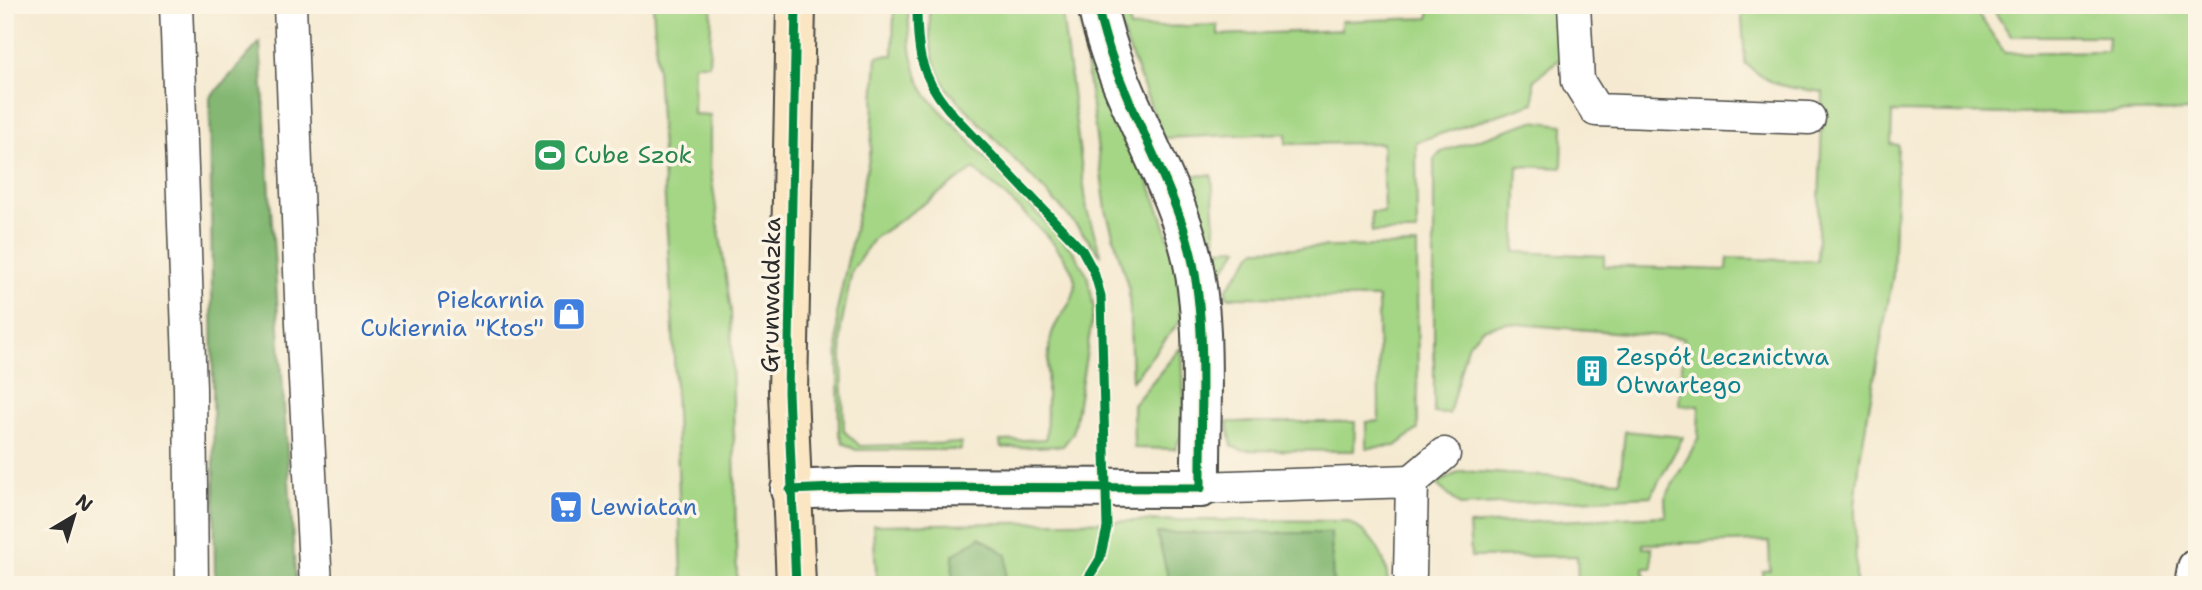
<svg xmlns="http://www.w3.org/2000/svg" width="2202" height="590" viewBox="0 0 2202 590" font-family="'Shantell Sans',sans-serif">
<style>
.green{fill:#a4d685;stroke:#688058;stroke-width:2}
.forest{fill:#83b772;stroke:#57714e;stroke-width:2}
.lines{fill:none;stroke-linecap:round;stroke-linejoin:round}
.lane-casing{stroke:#494844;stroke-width:35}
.street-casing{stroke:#494844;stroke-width:42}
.secondary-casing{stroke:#494844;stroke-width:42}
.lane{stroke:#fff;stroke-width:32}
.street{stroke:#fff;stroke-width:38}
.secondary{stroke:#fbe6c4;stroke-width:38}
.cycleway-casing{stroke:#fcf5e5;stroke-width:13}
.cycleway{stroke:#00873e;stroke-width:9}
.labels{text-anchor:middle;stroke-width:7;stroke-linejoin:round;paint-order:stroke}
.leisure-label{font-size:24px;fill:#27864d;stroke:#fcf5e5;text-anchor:start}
.street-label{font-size:24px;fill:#2b2b2b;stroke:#fcf5e5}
.shop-label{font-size:24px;fill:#366cbe;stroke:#fcf5e5;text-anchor:end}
.culture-label{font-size:24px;fill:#0d838f;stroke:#fcf5e5;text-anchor:start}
</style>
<rect width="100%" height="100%" fill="#fcf5e5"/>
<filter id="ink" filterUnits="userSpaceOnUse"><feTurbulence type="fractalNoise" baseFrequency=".0143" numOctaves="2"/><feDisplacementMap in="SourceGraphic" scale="14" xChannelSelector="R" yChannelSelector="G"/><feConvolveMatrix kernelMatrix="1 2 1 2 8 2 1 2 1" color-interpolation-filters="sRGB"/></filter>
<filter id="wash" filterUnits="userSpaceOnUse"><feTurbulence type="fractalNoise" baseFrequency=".00686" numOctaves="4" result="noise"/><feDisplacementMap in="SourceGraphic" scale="28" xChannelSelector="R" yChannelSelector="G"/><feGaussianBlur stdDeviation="1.57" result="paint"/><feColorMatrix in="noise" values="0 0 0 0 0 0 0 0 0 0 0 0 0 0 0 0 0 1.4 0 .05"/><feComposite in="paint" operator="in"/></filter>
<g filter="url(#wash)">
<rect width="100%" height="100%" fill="#f5ead1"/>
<g class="green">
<path d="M653,5H712L709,64H694L693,114L710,115V167L731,311L737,580L687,584L682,579L673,331Z"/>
<path d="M894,5H908C909,39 910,68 928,97L1073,251L1088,276L1094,309L1073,433L1063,446L1001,448L1000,441L1046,439C1048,406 1045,370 1051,337C1054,318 1075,306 1075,284C1075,252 998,190 974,169L873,239L852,271L841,327L844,431L860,446L961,443V450H856L843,443L839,433L837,311L871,149L877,56L893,55Z"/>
<path d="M930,5H1061L1087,210L1101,255L1065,212L948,90C930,62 929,38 930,5Z"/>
<path d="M1078,5H1081L1162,217L1177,267L1181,320L1132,381L1129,290L1106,210Z"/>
<path d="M1112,5H1129L1130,28L1218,25V35L1341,30V21L1429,18V5H1560L1565,55L1534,80V103L1416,142L1417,232H1372L1371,212H1384L1382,143L1286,144V133L1163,138Z"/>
<path d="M1741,5H1972L2005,53L2107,51L2108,36H2011L1990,5H2197V111L2010,114L1892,112L1891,144L1898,145L1893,275L1860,458L1855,507L1856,585H1763L1762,571L1770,570L1769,541L1643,544V548H1652V568H1644L1645,585H1578L1577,556L1471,557L1469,525L1666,516L1665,498L1698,439L1699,406L1679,405L1684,338L1506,323L1482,329L1467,346L1449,414L1434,413V160L1441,152L1533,121L1563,125L1562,168L1518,166L1515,252L1604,256V266L1727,270L1728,258L1817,261L1823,92C1787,87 1773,89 1745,63Z"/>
<path d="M1212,175L1216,249L1239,248L1212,285L1180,176Z"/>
<path d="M1417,245L1418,429L1396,446L1366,448V422L1379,421L1378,298L1227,297L1226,290L1256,249Z"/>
<path d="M1182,346L1185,428L1175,449L1134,448L1133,405Z"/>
<path d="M1227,422H1355L1354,451L1241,450L1232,446Z"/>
<path d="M1625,431L1683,437L1651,496L1461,506L1436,484L1461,471L1620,481Z"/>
<path d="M1199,520L1346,521C1372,533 1387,555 1388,585H877L873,525Z"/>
</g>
<g class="forest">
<path d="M260,42L296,585H215L210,98Z"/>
<path d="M1157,533H1331L1333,585H1170Z"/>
<path d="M980,537L1007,555L1005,585H952L953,555Z"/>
</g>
</g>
<g filter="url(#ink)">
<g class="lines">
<defs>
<g id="lane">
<path d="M176,5L190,388L192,585"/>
<path d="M290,5L302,324L316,585"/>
<path d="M1574,5L1578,81L1596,110L1809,118"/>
<path d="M1412,481L1444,454"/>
<path d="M1201,488L1412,481L1410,574"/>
</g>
<g id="street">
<path d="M790,490L858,487L1201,488C1200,412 1209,312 1187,239C1162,159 1114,88 1097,5"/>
<path d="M2194,585L2197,568"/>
</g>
<path id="secondary" d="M796,585L788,392L796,5"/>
</defs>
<use href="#lane" class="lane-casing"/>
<use href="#street" class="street-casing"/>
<use href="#secondary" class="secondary-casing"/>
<use href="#lane" class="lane"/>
<use href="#street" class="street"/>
<use href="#secondary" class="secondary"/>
<defs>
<g id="cycleway">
<path d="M917,5C917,49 919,74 948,109L1082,250L1094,272L1101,296L1107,528L1100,559L1084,585"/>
<path d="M790,490L858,487L1201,488C1200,412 1209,312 1187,239C1162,159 1114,88 1097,5"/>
<path d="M796,585L788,392L796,5"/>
</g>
</defs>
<use href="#cycleway" class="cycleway-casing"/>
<use href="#cycleway" class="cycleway"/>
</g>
</g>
<defs>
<symbol id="stadium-square" viewBox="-11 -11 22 22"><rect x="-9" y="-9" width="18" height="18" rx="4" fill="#2e9e5b" stroke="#fcf5e5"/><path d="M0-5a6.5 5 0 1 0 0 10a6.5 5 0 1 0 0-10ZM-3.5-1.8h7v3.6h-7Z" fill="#fff"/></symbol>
<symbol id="shop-square" viewBox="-11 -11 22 22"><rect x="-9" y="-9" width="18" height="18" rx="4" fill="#3f7fe0" stroke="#fcf5e5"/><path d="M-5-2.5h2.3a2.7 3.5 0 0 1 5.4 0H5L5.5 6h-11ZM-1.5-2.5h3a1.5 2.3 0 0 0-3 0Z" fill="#fff"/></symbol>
<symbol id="building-square" viewBox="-11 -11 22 22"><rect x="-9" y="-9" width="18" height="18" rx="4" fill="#0f9aa8" stroke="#fcf5e5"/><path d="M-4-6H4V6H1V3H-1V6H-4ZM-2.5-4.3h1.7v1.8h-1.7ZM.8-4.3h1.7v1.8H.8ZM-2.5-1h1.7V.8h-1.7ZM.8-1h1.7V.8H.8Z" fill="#fff"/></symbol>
<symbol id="supermarket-square" viewBox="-11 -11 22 22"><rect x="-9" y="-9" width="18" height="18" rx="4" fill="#3f7fe0" stroke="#fcf5e5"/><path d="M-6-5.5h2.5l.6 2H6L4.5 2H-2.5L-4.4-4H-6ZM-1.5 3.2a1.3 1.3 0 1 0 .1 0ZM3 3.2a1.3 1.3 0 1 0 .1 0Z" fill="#fff"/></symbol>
</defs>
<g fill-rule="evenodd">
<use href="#stadium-square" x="531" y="136" width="38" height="38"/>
<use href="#shop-square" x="550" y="295" width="38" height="38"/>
<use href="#building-square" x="1573" y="352" width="38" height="38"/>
<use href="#supermarket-square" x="547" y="488" width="38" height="38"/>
</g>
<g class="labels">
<g class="leisure-label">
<text x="574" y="163">Cube Szok</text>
</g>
<g class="street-label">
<text transform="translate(771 295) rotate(-89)" y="8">Grunwaldzka</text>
</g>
<g class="shop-label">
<text x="544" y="308">Piekarnia<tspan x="544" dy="28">Cukiernia "Kłos"</tspan></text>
<text x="590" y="515" text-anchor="start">Lewiatan</text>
</g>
<g class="culture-label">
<text x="1616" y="365">Zespół Lecznictwa<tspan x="1616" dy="28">Otwartego</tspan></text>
</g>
</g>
<rect width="2202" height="590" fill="none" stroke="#fcf5e5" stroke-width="28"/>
<g transform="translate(74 516) rotate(38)" stroke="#fcf5e5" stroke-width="5" paint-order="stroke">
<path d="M0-5L12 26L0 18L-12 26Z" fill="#2b2b2b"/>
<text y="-10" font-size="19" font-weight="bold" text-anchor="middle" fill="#2b2b2b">N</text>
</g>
</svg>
